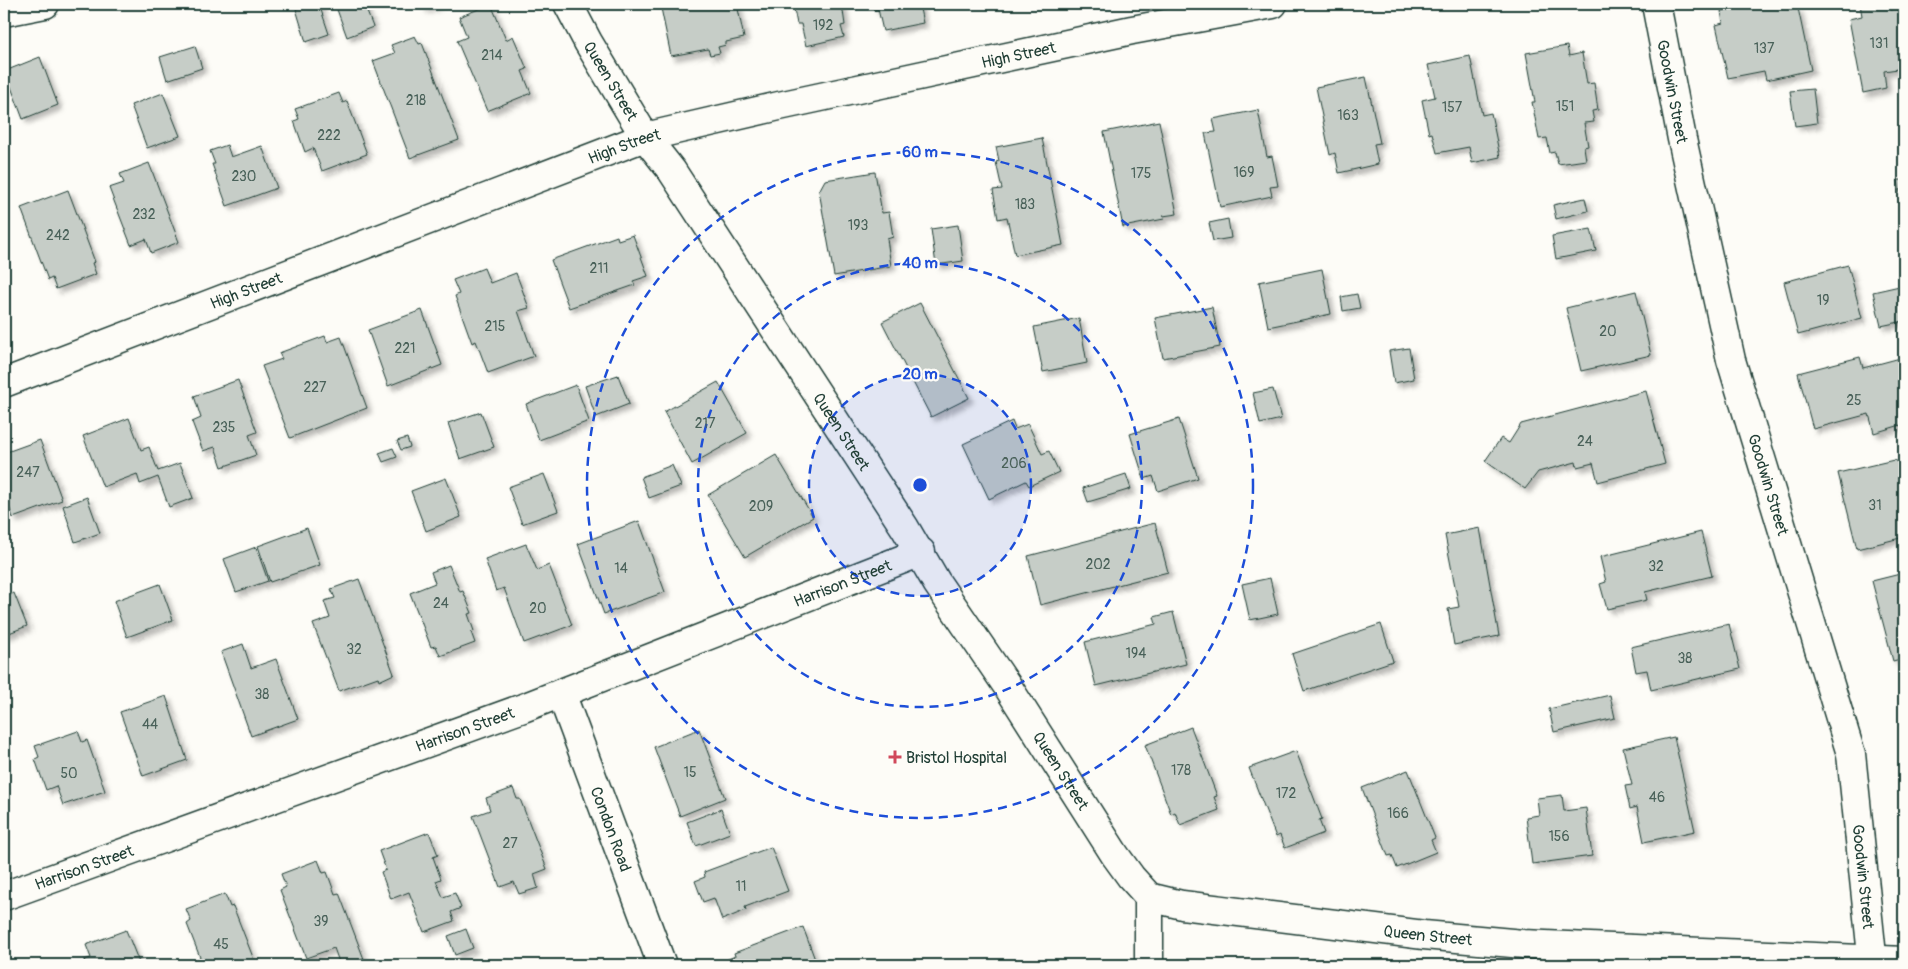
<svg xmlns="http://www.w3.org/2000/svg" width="1908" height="969" viewBox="0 0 1908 969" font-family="Pangolin,sans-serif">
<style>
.building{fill:#c6cdc7;stroke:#1f3d34;filter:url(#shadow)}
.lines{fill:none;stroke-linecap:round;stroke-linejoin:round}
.minor-casing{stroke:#1f3d34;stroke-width:31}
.minor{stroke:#fdfcf7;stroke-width:28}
.ring{fill:none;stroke:#1d4ed8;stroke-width:2.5;stroke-dasharray:9 6}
.poi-dot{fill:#d1495b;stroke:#fdfcf7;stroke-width:2}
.labels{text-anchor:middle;stroke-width:4.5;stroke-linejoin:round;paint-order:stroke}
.number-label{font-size:14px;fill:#496159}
.street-label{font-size:16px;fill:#1f3d34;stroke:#fdfcf7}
.poi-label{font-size:16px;fill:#1f3d34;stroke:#fdfcf7;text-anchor:start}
.centre{fill:#1d4ed8;stroke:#fdfcf7;stroke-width:2.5}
.ring-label{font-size:15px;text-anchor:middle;font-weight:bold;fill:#1d4ed8;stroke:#fdfcf7;stroke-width:4.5;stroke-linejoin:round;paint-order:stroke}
</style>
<defs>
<filter id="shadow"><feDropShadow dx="4.5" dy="4.5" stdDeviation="2.5" flood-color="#0004"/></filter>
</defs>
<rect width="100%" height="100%" fill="#fdfcf7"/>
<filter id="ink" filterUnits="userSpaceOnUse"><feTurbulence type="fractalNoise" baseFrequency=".02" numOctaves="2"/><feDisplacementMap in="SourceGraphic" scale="10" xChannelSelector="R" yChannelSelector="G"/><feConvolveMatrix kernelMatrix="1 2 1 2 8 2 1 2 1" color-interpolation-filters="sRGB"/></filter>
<g filter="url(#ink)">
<g class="building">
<path d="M311,4H319L329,34L306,42L296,9Z"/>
<path d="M335,4H364L373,27L347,37Z"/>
<path d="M421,4H437L424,9Z"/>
<path d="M491,4L506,40L513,36L527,69L522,71L531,93L487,111L457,41L467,37L459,17Z"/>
<path d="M683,4H737L744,38L726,42V45L718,47L720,53L710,55L708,49L671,56L661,8Z"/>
<path d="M793,4H842L845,25L841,26L844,37L806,46L801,24H797Z"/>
<path d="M873,4H919L923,23L883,31L878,9L874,10Z"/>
<path d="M1757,4H1789L1791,10L1798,8L1811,70L1766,80L1764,71L1728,78L1716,25L1723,23L1721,11Z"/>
<path d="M1860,4H1890L1891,10L1904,8V68L1884,71L1886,88L1863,93L1849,19L1862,16Z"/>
<path d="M415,36L419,44L422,43L459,140L410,158L373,61L395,53L391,45Z"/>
<path d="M195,46L202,68L167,80L160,57Z"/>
<path d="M1567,46L1569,56L1582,53L1587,84L1594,83L1598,110L1592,111L1594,122L1584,123L1588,146L1584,147L1586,160L1558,164L1555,152L1550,153L1547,138L1539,139L1532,102H1535L1526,53Z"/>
<path d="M1470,56L1482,115L1491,113L1500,157L1472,163L1469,147L1437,153L1432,133L1429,134L1422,100L1435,97L1428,65Z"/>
<path d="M40,57L58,105L23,119L5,71Z"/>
<path d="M1366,77L1380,143L1374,144L1378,164L1339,173L1335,153L1330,155L1316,87Z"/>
<path d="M1813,89L1817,123L1795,126L1790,91Z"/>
<path d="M163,93L180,136L147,148L131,105Z"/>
<path d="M339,93L343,103L347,101L367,154L322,171L313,148L305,152L294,121L299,119L295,109Z"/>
<path d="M1258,110L1267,157L1272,156L1278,186L1270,187L1272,196L1220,207L1205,133L1216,132L1213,119Z"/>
<path d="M1159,121L1177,214L1163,216L1164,219L1123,227L1104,132Z"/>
<path d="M1042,138L1063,245L1015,255L1007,217L998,219L993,190L1002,189L996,162L999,161L996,147Z"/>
<path d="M227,145L231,157L262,146L277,188L227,206L212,164H215L210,151Z"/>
<path d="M149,163L179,242L151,253L146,239L131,245L109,188L124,183L120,174Z"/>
<path d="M875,172L882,213L889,212L893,237L887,239L891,266L834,276L819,191L825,180Z"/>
<path d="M1898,180H1904V220Z"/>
<path d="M68,190L95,262L92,263L96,274L56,289L52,278L48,280L21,208Z"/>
<path d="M1585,198L1588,211L1556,219L1553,205Z"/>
<path d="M1228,219L1231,238L1213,241L1209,223Z"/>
<path d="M958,225L963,261L936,265L931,229Z"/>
<path d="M1591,229L1596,251L1556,259L1552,236Z"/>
<path d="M633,235L648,276L633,281L635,285L569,308L551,260L617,236L618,240Z"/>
<path d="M1848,265L1862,318L1798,335L1784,282Z"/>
<path d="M484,268L490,283L516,273L529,308L518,311L534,356L488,373L476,341L472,343L455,296L459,294L453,280Z"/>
<path d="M1322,269L1331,314L1268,327L1259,282Z"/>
<path d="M1904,285V321L1881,326L1873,292Z"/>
<path d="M1636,291L1651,355L1581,371L1566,308Z"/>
<path d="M1357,294L1360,308L1343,311L1341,297Z"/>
<path d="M920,303L969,398L931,417L882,322Z"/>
<path d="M1212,307L1220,347L1163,358L1155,318Z"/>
<path d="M422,310L442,365L388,386L368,330Z"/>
<path d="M1079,318L1087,363L1043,372L1034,327Z"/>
<path d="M325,336L327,342L341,337L367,408L290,438L262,366L282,359L279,353Z"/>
<path d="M1409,348L1414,379L1394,383L1389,351Z"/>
<path d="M1860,357L1863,368L1904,357V392L1901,393L1904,407V424L1874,433L1869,414L1813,429L1798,373Z"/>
<path d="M618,375L629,404L596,417L585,386Z"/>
<path d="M238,380L257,432L249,435L256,455L222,467L215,447L203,451L192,422L201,418L194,396Z"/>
<path d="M718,382L747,433L692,464L664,412Z"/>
<path d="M576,385L589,421L539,440L526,404Z"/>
<path d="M1273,389L1281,419L1260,424L1253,393Z"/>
<path d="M1646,391L1665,464L1598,482L1593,463L1577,467L1576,462L1538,472L1525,489L1485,461L1501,438L1509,443L1521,424Z"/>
<path d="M481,412L494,447L460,459L448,423Z"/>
<path d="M129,418L141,450L149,447L158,471L180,463L193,498L169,507L158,477L140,484L137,474L103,487L83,436Z"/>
<path d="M1179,419L1198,478L1158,491L1153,476L1144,479L1130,434Z"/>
<path d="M1012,421L1015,429L1028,424L1042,454L1049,451L1059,472L1029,486L1026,481L989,499L963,444Z"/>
<path d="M407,438L410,447L401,450L397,441Z"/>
<path d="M40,440L62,500L13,518L4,492V453Z"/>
<path d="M393,448L397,457L383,462L379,453Z"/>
<path d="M776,455L813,517L745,557L708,495Z"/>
<path d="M1894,460L1899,462L1904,461V537L1857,549L1838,473Z"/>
<path d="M672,465L681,486L649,498L641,477Z"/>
<path d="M544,474L558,511L522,524L508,487Z"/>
<path d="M1126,474L1131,489L1088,502L1083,488Z"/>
<path d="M446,478L461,517L426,531L411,491Z"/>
<path d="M87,497L100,533L75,542L63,506Z"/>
<path d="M639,521L665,592L604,614L578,544Z"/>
<path d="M1155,523L1168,572L1040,605L1028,556Z"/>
<path d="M307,528L320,565L270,582L258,546Z"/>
<path d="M1480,528L1499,636L1454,645L1448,609L1459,607L1445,535Z"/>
<path d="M1701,532L1712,576L1645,592L1647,600L1607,609L1600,584L1606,582L1600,557Z"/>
<path d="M526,544L537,570L549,565L572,625L524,643L504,588L496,591L485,559Z"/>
<path d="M256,547L268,581L236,592L224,559Z"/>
<path d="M449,565L460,592L463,591L472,613L468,614L474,631L471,632L475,643L440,656L436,646L431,647L410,593L435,583L431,572Z"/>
<path d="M1904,573V658L1893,661L1872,581Z"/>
<path d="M1270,578L1278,614L1250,620L1242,584Z"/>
<path d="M359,579L394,674L379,681L378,677L339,691L313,624L330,618L324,601L335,598L331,589Z"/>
<path d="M160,584L173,620L127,637L114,601Z"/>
<path d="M14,593L27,626L4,635V597Z"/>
<path d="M1173,612L1186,664L1096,686L1085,642L1156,624L1154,617Z"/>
<path d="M1381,624L1393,661L1304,691L1292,654Z"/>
<path d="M1729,624L1740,669L1651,690L1647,670L1636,672L1631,647Z"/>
<path d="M243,644L251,668L276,659L298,719L251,736L221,652Z"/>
<path d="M1610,695L1615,718L1554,732L1549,709Z"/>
<path d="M166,696L187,760L143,776L120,712Z"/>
<path d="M1191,727L1217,796L1214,797L1219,810L1180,825L1175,812L1171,814L1145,745Z"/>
<path d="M699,729L725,798L680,816L654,747Z"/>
<path d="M78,731L82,742L87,740L105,791L63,805L56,786L46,790L35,759L39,757L35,746Z"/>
<path d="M1674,737L1695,831L1644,842L1637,807L1630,809L1625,786L1632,785L1623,748Z"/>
<path d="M1296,751L1322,819L1319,820L1324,833L1285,848L1280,835L1276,837L1249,768Z"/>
<path d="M1408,770L1435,838L1431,840L1436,852L1397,868L1392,855L1388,856L1362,788Z"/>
<path d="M513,788L517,799H520L547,869L534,874L538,888L519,894L514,882L500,887L473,816L490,810L486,798Z"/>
<path d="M1562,795L1564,811L1586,808L1592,856L1532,864L1526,817L1539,815L1537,798Z"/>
<path d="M721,809L730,833L696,846L687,822Z"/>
<path d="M429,832L438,855L433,857L441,879L436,881L443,897L455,893L461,908L451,912L454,921L424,932L409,892L391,899L381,872L386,870L379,851Z"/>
<path d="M771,847L788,891L745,907L746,910L722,920L714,898L703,902L695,881L705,877L704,872Z"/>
<path d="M318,860L323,873L327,872L335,894L339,893L364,959L348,965H340L334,948L306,958L280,890L286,887L281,874Z"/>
<path d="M225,894L230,907L233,906L256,965H203L187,924L191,921L186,909Z"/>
<path d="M803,927L817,965H728L726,960L735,956L734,953Z"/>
<path d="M466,929L473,948L455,955L448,936Z"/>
<path d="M126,930L140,965H86L84,960L91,958L86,945Z"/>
</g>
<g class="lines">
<defs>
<g id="minor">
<path id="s1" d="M568,4L588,42L645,137L672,171L905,528L937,583L1008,687L1115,855L1131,877L1149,897L1182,905L1424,935L1523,944L1904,961"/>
<path id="s2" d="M1656,4L1682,139L1731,360L1851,754L1873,965"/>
<path d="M4,12L45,4"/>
<path id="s3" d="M4,383L645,137L779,106L1132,30L1273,4"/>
<path id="s4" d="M561,693L662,965"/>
<path id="s5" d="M4,896L523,708L921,552"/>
<path d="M1149,965V897"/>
</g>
</defs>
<use href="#minor" class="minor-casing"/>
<use href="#minor" class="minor"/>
</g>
</g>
<circle cx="920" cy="485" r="111" fill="#1d4ed8" fill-opacity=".12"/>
<g class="ring">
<circle cx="920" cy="485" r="111"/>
<circle cx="920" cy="485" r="222"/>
<circle cx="920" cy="485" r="333"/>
</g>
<path class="poi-dot" d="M892.5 749.5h5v5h5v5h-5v5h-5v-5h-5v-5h5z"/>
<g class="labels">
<g class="number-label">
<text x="823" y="30">192</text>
<text x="1879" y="48">131</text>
<text x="1764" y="53">137</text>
<text x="492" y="60">214</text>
<text x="416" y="105">218</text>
<text x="1565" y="111">151</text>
<text x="1452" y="112">157</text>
<text x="1348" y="120">163</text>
<text x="329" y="140">222</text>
<text x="1244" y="177">169</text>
<text x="1141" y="178">175</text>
<text x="244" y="181">230</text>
<text x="1025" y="209">183</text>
<text x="144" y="219">232</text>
<text x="858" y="230">193</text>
<text x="58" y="240">242</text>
<text x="599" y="273">211</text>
<text x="1823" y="305">19</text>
<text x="495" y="331">215</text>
<text x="1608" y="336">20</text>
<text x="405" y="353">221</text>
<text x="315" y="392">227</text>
<text x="1854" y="405">25</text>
<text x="705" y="428">217</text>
<text x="224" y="432">235</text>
<text x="1585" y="446">24</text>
<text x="1014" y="468">206</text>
<text x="28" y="477">247</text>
<text x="1875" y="510">31</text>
<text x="761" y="511">209</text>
<text x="1098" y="569">202</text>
<text x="1656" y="571">32</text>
<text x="621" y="573">14</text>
<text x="441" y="608">24</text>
<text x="538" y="613">20</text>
<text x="354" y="654">32</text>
<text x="1136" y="658">194</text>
<text x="1685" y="663">38</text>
<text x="262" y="699">38</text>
<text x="150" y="729">44</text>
<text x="1181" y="775">178</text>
<text x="690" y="777">15</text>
<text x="69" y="778">50</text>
<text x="1286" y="798">172</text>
<text x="1657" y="802">46</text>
<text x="1398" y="818">166</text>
<text x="1559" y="841">156</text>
<text x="510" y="848">27</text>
<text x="741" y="891">11</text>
<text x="321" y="926">39</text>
<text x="221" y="949">45</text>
</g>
<g class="street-label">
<text dy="6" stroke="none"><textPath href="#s3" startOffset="1069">High Street</textPath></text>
<text dy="6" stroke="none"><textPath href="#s1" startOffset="88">Queen Street</textPath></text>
<text dy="6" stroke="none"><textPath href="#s2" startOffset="89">Goodwin Street</textPath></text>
<text dy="6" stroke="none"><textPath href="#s3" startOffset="664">High Street</textPath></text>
<text dy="6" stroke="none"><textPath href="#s3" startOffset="259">High Street</textPath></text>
<text dy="6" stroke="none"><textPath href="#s1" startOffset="508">Queen Street</textPath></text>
<text dy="6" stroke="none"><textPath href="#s2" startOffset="494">Goodwin Street</textPath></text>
<text dy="6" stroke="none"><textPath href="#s5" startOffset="895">Harrison Street</textPath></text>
<text dy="6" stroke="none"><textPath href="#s5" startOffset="490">Harrison Street</textPath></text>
<text dy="6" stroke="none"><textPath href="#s1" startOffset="912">Queen Street</textPath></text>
<text dy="6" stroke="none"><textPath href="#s4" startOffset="145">Condon Road</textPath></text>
<text dy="6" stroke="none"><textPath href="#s5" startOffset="85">Harrison Street</textPath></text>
<text dy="6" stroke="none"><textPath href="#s2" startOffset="899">Goodwin Street</textPath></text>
<text dy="6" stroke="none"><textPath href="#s1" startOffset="1348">Queen Street</textPath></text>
</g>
<g class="poi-label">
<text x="906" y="763">Bristol Hospital</text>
</g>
</g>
<circle cx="920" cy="485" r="8" class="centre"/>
<g class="ring-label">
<text x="920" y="157">60 m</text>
<text x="920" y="268">40 m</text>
<text x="920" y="379">20 m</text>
</g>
<rect width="1908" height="969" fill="none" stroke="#fdfcf7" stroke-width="20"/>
<rect x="10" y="10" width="1888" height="949" fill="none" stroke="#1f3d34" stroke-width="2" filter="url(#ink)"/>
</svg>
